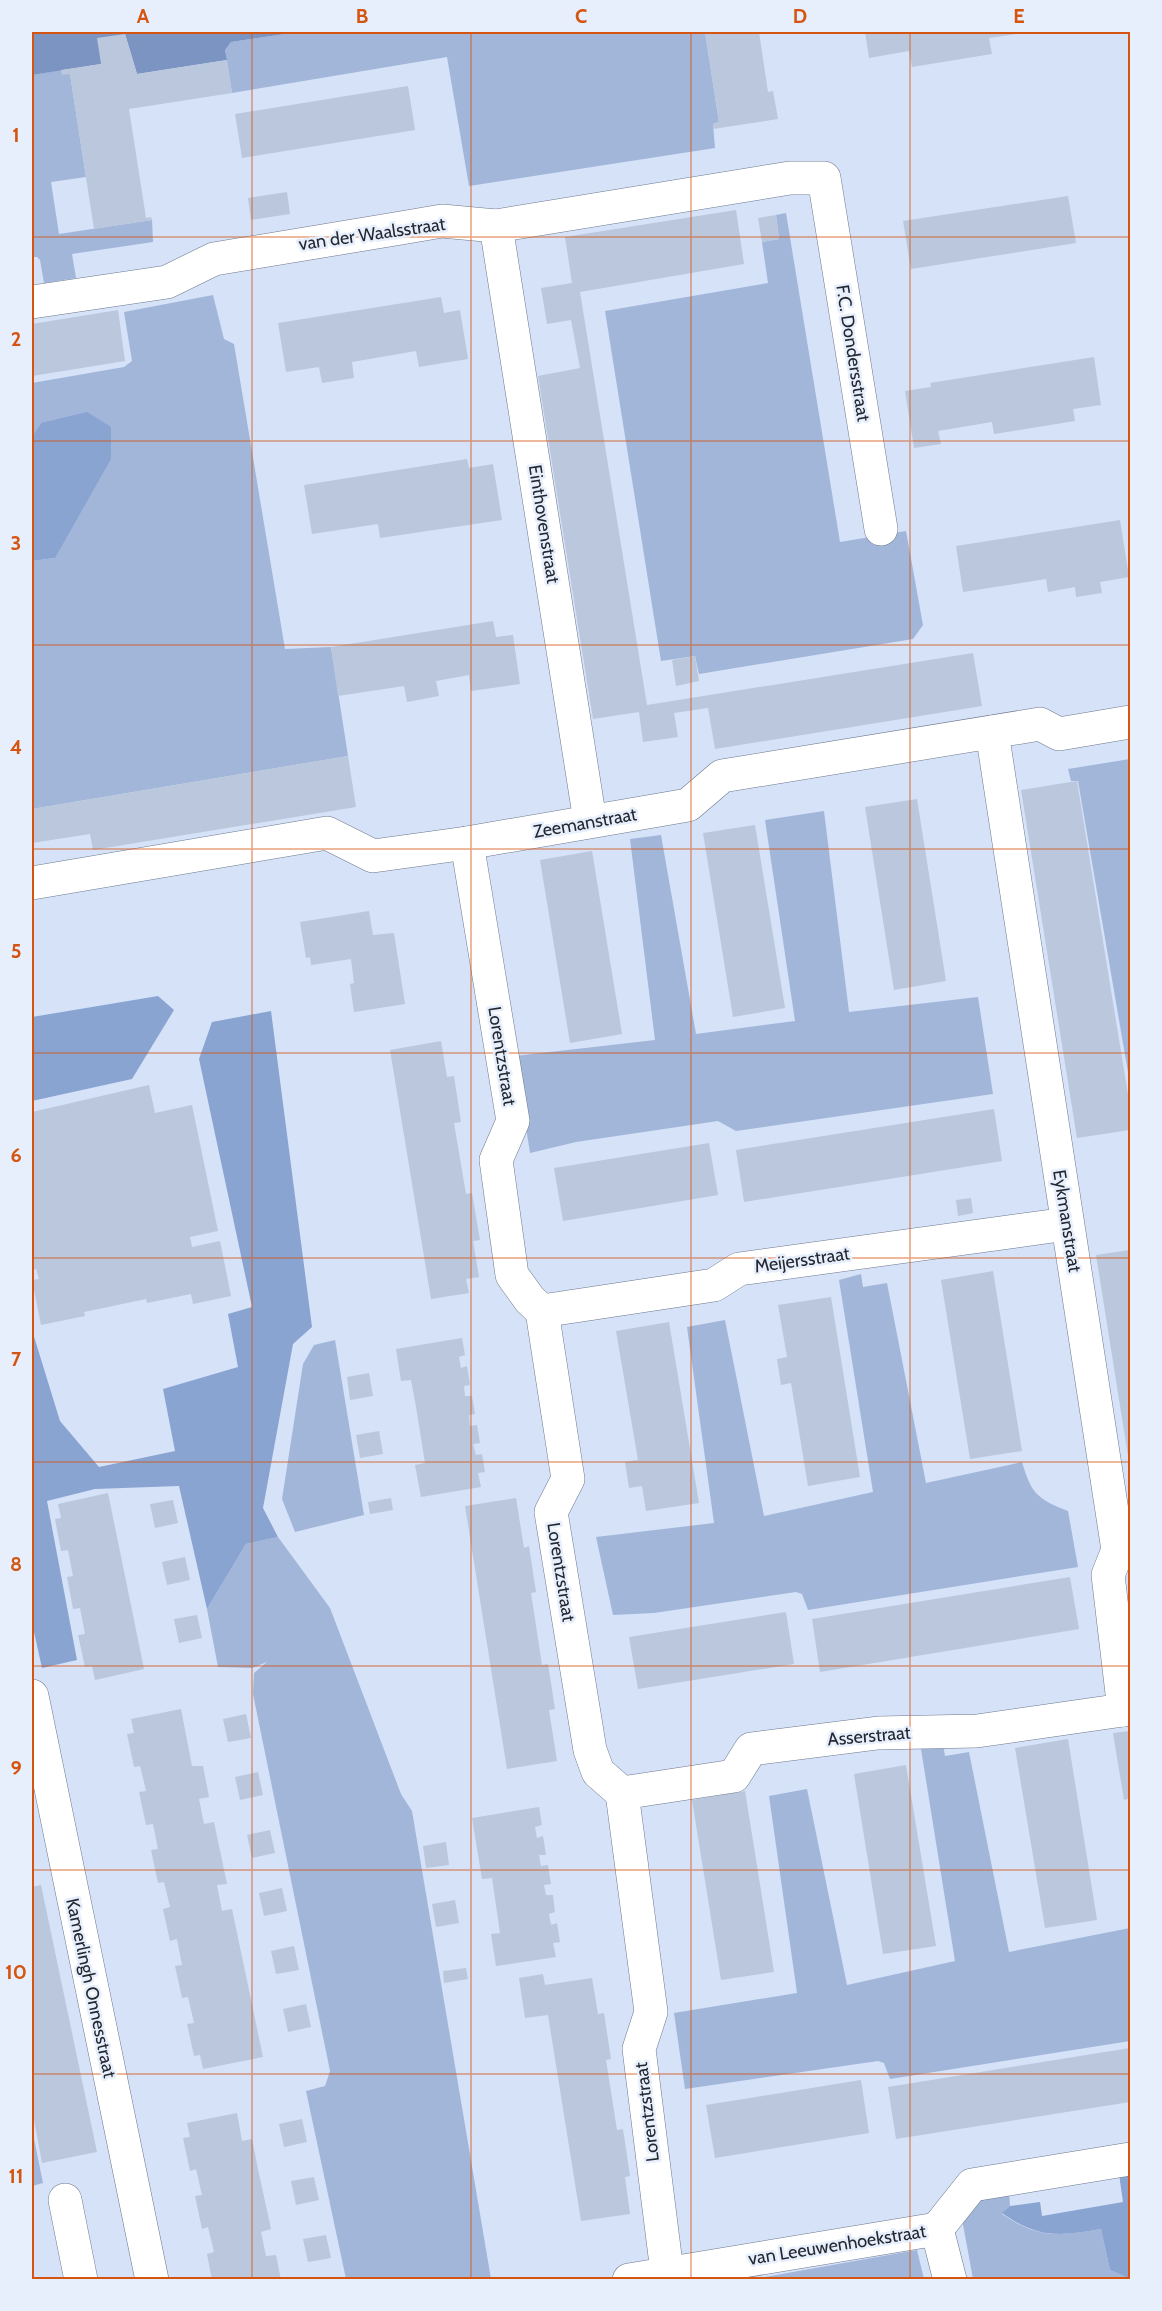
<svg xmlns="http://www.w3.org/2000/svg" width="1162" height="2311" viewBox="0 0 1162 2311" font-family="Cabin,sans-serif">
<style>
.green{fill:#a2b6da}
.forest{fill:#8aa4d2}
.water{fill:#7b94c2}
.building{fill:#bac7dc}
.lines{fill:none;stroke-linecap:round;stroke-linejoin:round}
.minor-casing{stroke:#6d788c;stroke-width:34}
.minor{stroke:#fff;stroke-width:33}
.grid{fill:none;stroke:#d45410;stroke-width:1.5;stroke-opacity:0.55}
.labels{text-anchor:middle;stroke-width:5;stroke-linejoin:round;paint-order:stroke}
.street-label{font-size:18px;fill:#232830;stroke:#e7effc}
.neatline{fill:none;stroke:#d45410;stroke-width:2}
.grid-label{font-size:20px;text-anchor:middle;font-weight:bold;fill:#d45410}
</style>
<rect width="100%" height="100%" fill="#d5e2f8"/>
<g class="green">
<path d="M299,32H705L719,122L713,124L715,148L469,186L447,57L232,93L225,50L231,42Z"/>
<path d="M61,70L70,74L86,177L51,182L59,234L152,220L153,242L72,254L76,278L44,283L40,260L37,257H32V75Z"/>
<path d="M786,213L840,542L906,531L923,625L913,639L699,674L695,656L661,661L605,311L768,283L762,242L779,239L776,215Z"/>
<path d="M213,295L224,339L234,344L285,649L331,647L348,756L32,809V561L55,558L41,423L32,436V383L124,367L132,361L124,312Z"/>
<path d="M1130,759V1084L1078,781H1071L1068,769Z"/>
<path d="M824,811L849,1012L978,997L993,1094L736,1131L718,1121L576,1142L530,1153L515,1056L655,1040L630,839L661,835L696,1034L795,1021L765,820Z"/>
<path d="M861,1274L863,1287L887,1283L926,1483L1022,1462C1031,1493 1037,1499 1068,1511L1078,1567L808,1610L802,1594L796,1592L654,1613L613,1615L596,1537L714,1523L687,1327L725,1320L764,1516L873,1492L839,1280Z"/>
<path d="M335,1340L364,1515L295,1532L282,1499L303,1364L314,1345Z"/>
<path d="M278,1537L330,1608L401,1794L412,1811L491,2279H346L306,2091L325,2086L330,2071L253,1694L254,1673L267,1662L252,1668L218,1667L207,1609L246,1544Z"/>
<path d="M943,1744L945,1756L969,1752L1009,1952L1130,1928V2041L890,2079L884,2063L878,2061L685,2089L674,2013L797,1993L769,1796L807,1789L847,1985L955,1961L921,1749Z"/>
<path d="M32,2129L43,2183L32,2186Z"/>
<path d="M1009,2191L1010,2206L1002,2214C1038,2239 1060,2236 1101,2229L1110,2270L1130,2279H973L962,2219L978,2198Z"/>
<path d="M917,2250L924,2279H754Z"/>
</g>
<g class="forest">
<path d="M87,412L111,427V459L55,558L32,561V436L41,423Z"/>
<path d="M158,996L174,1010L132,1079L32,1101V1017Z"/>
<path d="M271,1011L312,1327L293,1344L263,1508L278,1537L246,1544L207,1609L179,1486L95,1489L47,1501L77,1660L42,1668L32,1623V1330L60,1421L99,1467L175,1451L163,1389L238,1367L228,1314L252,1307L199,1059L212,1022Z"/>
<path d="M1130,2172V2279L1110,2270L1101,2229C1060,2236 1038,2239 1002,2213L1010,2206L1040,2202L1042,2216L1123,2202L1119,2174Z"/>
</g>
<path class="water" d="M32,32H299L231,42L225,50L227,60L137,74L125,34L101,64L32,75Z"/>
<g class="building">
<path d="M705,32H759L768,92L773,91L778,119L713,129V124L719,122Z"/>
<path d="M865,32H1024V33L989,38L992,54L912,67L909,51L869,58Z"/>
<path d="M125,34L137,74L227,60L232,93L129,109L146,218L151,217L152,220L94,229L70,74L62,75L61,70L101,64L97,38Z"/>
<path d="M408,86L415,130L242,158L235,114Z"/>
<path d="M287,192L290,214L251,220L248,198Z"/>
<path d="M1068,196L1076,243L911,269L903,221Z"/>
<path d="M736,210L744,264L580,292L647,705L973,653L982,706L715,749L708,708L674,713L678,737L643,742L639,712L593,719L538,376L580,368L571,320L547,324L541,288L572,283L565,237Z"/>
<path d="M776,215L779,239L762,242L758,218Z"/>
<path d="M441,297L444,313L460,310L468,359L419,367L416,351L352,362L354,378L322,383L319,367L286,372L278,323Z"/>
<path d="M118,310L125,361L32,376V324Z"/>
<path d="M1094,357L1101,405L1073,409L1075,421L994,434L992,422L938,431L941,444L914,448L905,391L931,387L930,383Z"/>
<path d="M467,459L469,468L493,464L502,520L380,538L378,524L312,534L304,485Z"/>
<path d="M1120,520L1129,577L1100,582L1102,593L1076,597L1075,587L1048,592L1046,579L963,592L956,546Z"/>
<path d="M493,621L496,637L513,635L520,684L471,691L469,675L436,681L439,696L407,702L404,686L338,696L331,647Z"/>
<path d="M695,656L699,681L676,686L672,660Z"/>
<path d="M348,756L356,807L93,850L90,834L32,843V809Z"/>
<path d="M1077,781L1130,1107V1130L1077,1138L1021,790Z"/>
<path d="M917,799L946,981L894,990L865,807Z"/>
<path d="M755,825L785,1008L733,1017L703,833Z"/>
<path d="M592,851L622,1034L570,1043L540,860Z"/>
<path d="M369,911L373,935L394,933L405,1004L354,1012L350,984L354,983L351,959L311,965L310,957L306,958L300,922Z"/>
<path d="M441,1041L447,1077L454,1076L461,1122L454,1123L466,1194L472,1193L480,1240L473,1241L479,1277L466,1279L469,1293L431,1299L390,1050Z"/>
<path d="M149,1085L155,1113L192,1105L218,1231L190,1237L192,1247L220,1241L231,1296L193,1304L191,1294L147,1303L146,1299L84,1312L85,1316L41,1325L32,1280L39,1279L36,1269L32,1270V1112Z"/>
<path d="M994,1109L1002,1161L744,1202L736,1150Z"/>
<path d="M709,1143L718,1195L563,1221L554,1168Z"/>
<path d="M971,1198L973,1213L958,1216L956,1200Z"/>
<path d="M1130,1250V1462H1129L1096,1255Z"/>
<path d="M993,1271L1022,1451L970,1459L941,1280Z"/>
<path d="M831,1297L860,1477L808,1486L791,1383L781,1385L777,1359L787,1357L778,1305Z"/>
<path d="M669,1322L699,1503L646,1511L642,1486L629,1488L625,1462L638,1460L616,1331Z"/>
<path d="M462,1338L465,1355L459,1357L461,1368L467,1366L470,1385L464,1386L465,1396H472L475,1414L469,1415L470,1426L477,1425L480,1443L473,1444L476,1455L482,1454L485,1472L478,1473L481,1487L421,1497L415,1465L425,1463L416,1407L411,1380L401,1381L396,1349Z"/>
<path d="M369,1373L373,1396L350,1400L347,1377Z"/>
<path d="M379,1431L383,1454L360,1458L356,1435Z"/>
<path d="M108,1493L144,1669L95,1680L92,1666L85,1667L78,1635L85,1634L80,1608L73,1609L67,1577L73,1576L68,1550L61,1551L55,1519L61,1518L58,1504Z"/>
<path d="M391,1498L393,1510L370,1514L368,1502Z"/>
<path d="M516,1498L524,1548L529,1546L536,1592L531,1593L542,1665L548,1664L555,1709L549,1710L557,1761L507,1769L465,1506Z"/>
<path d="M173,1500L178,1523L155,1528L150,1504Z"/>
<path d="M185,1557L190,1580L167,1585L162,1562Z"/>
<path d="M1070,1577L1079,1629L820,1672L812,1619Z"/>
<path d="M786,1612L794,1664L638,1689L629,1637Z"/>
<path d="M197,1615L202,1638L179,1643L174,1619Z"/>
<path d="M181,1709L192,1766H203L209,1797L199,1799L204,1824L214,1822L227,1884L217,1885L222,1911L232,1909L263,2057L203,2069L200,2055L194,2056L187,2024L194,2023L188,1997L182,1998L175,1966L182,1965L177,1939L170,1941L163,1909L170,1907L167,1894L164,1882L158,1883L151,1850L158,1849L153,1824L146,1825L139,1792L146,1791L143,1778L140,1766L134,1767L127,1734L134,1733L131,1719Z"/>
<path d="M246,1714L251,1738L228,1742L223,1719Z"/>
<path d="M1130,1731V1798L1124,1800L1113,1733Z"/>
<path d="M1068,1739L1097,1920L1045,1928L1015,1748Z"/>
<path d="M906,1765L936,1946L883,1954L854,1774Z"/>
<path d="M258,1772L263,1795L240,1800L235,1777Z"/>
<path d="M745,1791L774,1972L721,1980L692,1800Z"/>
<path d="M539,1807L542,1825L535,1827L537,1838L543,1836L546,1855H539L541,1866L548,1865L551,1884L544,1885L546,1895H553L555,1912L549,1914L551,1925L557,1923L560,1942L553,1943L556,1957L496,1966L491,1934L500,1933L492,1878L482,1879L472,1818Z"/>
<path d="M270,1830L275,1853L252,1858L247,1835Z"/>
<path d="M446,1842L449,1865L426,1868L423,1846Z"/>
<path d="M41,1885L97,2152L42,2163L32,2109V1887Z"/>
<path d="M282,1888L287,1911L264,1916L259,1893Z"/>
<path d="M455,1900L459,1923L436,1927L432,1904Z"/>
<path d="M294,1946L299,1970L276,1974L271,1951Z"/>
<path d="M466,1968L468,1979L444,1983L443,1971Z"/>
<path d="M543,1974L545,1985L592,1978L598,2014L604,2013L611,2059L606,2060L617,2130L623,2129L630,2176L625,2177L630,2214L581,2221L548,2015L525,2018L519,1978Z"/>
<path d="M306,2004L311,2027L288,2032L283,2009Z"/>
<path d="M1130,2048V2102L896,2139L888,2087Z"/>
<path d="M861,2080L869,2133L715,2158L706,2105Z"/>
<path d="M237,2113L242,2141L252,2139L258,2169L271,2229L261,2232L266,2256L276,2255L281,2280H212L207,2254L214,2252L208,2227L202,2229L195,2196L202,2195L196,2169L190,2171L183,2138L190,2137L187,2123Z"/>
<path d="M302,2119L307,2142L284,2147L279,2124Z"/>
<path d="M314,2177L319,2200L296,2205L291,2181Z"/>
<path d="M326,2235L331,2258L308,2262L303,2239Z"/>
</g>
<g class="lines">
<defs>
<g id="minor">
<path d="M496,226L590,821"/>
<path d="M32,302L167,282L214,259L401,228L442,221L496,226L790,178H824L881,529"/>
<path d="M992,732L1118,1550L1108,1575L1124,1710"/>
<path d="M467,843L513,1121L496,1160L512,1275L530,1300L542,1311L568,1479L551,1512L590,1750L598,1772L622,1793L651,2012L639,2049L667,2272"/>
<path d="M32,883L327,833L373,856L467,843L688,805L722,776L1040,724L1059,734L1130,722"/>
<path d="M542,1311L714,1285L739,1269L1067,1224"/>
<path d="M32,1696L152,2280"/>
<path d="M622,1793L734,1776L751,1749L878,1733L977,1731L1130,1709"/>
<path d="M65,2200L81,2280"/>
<path d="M937,2229L950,2280"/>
<path d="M629,2280L937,2229L972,2185L1130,2159"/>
</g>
</defs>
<use href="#minor" class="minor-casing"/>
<use href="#minor" class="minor"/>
</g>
<path class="grid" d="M252,32V2280M471,32V2280M691,32V2280M910,32V2280M32,237H1130M32,441H1130M32,645H1130M32,849H1130M32,1053H1130M32,1258H1130M32,1462H1130M32,1666H1130M32,1870H1130M32,2074H1130"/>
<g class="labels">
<g class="street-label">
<text transform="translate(372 234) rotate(-8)" y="6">van der Waalsstraat</text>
<text transform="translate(853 353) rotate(81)" y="6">F.C. Dondersstraat</text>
<text transform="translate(544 524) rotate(81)" y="6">Einthovenstraat</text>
<text transform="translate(585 823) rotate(-10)" y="6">Zeemanstraat</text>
<text transform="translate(502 1056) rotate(81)" y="6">Lorentzstraat</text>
<text transform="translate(1067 1221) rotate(81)" y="6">Eykmanstraat</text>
<text transform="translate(802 1260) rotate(-8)" y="6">Meijersstraat</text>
<text transform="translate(561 1572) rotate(81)" y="6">Lorentzstraat</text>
<text transform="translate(869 1736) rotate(-5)" y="6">Asserstraat</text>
<text transform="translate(91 1988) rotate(78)" y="6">Kamerlingh Onnesstraat</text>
<text transform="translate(647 2112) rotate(-97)" y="6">Lorentzstraat</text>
<text transform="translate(837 2245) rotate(-9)" y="6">van Leeuwenhoekstraat</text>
</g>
</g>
<rect width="1162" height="2311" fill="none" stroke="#e7effc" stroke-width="66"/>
<rect x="33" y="33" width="1096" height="2245" class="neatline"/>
<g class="grid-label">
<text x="143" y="23">A</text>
<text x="362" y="23">B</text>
<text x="581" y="23">C</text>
<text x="800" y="23">D</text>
<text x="1019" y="23">E</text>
<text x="16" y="142">1</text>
<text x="16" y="346">2</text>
<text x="16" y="550">3</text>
<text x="16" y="754">4</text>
<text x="16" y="958">5</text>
<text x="16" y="1162">6</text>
<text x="16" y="1366">7</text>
<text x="16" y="1571">8</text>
<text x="16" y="1775">9</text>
<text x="16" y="1979">10</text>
<text x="16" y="2183">11</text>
</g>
</svg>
